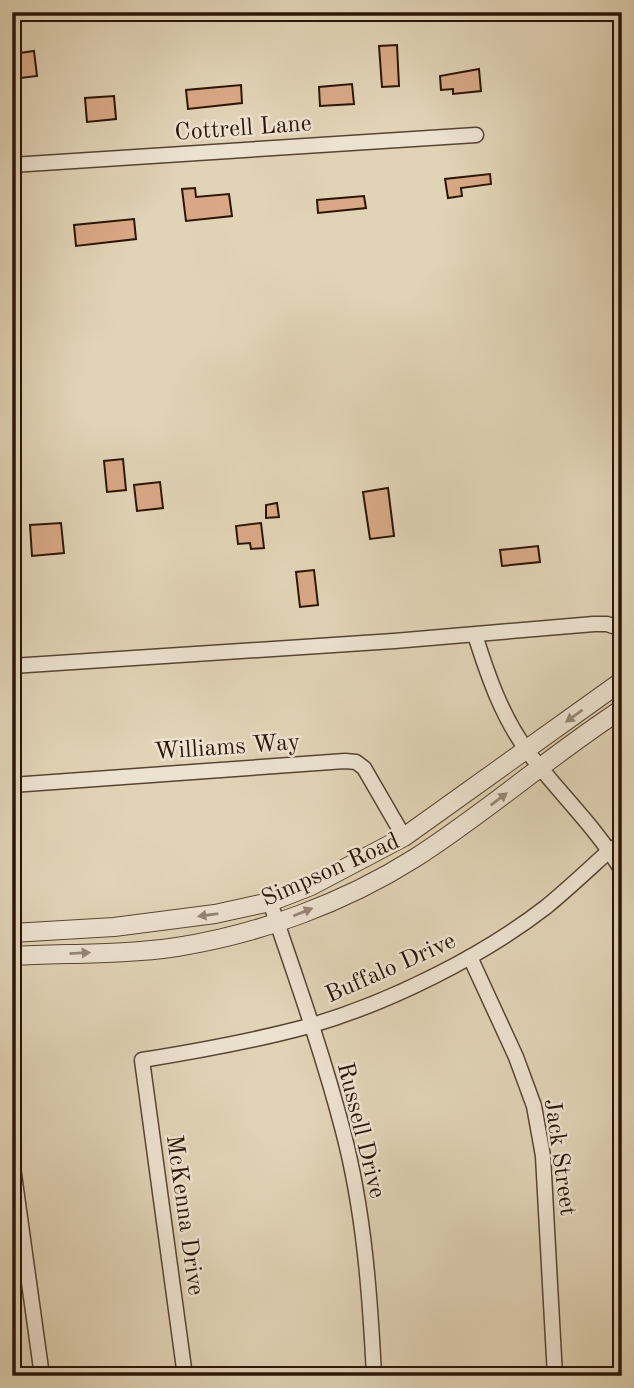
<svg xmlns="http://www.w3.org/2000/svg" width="634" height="1388" viewBox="0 0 634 1388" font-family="'Old Standard TT',serif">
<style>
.building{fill:#d9a987;stroke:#2c1507;stroke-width:2}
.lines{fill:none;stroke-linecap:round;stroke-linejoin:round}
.minor-casing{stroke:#594433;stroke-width:17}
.tertiary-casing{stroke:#594433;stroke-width:20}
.minor{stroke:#ece2d0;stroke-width:14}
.tertiary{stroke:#ece2d0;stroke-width:18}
.oneway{fill:#968676}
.labels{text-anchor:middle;stroke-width:5;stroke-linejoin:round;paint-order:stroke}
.street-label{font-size:24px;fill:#2c1507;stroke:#ece2d0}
</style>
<rect width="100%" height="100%" fill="#e1d3b6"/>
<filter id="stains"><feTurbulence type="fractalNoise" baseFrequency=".00286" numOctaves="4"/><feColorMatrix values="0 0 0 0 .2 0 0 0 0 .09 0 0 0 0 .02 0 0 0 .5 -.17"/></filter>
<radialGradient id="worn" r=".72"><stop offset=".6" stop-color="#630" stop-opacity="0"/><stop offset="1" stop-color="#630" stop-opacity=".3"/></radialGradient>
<g class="building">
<path d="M397,45L399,86L382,87L379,46Z"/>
<path d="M34,51L37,76L21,78L19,53Z"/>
<path d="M479,69L481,91L453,94V89L441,90L440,76Z"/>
<path d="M352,84L354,104L320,106L319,87Z"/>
<path d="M241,85L242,103L188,109L186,90Z"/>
<path d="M114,96L116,119L87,122L85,98Z"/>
<path d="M490,174L491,184L461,188L462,196L448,198L445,179Z"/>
<path d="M195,188L196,197L229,194L232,216L186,221L182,189Z"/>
<path d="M364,196L366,208L318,213L317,200Z"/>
<path d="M134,219L136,239L76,246L74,225Z"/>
<path d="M123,459L126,490L107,492L104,461Z"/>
<path d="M160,482L163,508L137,511L134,485Z"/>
<path d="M388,488L394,536L370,539L363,492Z"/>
<path d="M277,503L279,517L266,518V505Z"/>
<path d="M61,523L64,553L32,556L30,525Z"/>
<path d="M261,523L264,548L251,549L250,543L238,544L236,526Z"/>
<path d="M538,546L540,562L502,566L500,550Z"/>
<path d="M314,570L318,605L300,607L296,572Z"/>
</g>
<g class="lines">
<defs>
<g id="minor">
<path d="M12,165L476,135"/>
<path d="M475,635C488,676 502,717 528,752C558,792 596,827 622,871"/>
<path d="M12,666L394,641L594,624H607L622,629"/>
<path d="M12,785L345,761L356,762L364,768L404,837"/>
<path d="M270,902C296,978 323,1054 343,1131C364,1211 370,1294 374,1376"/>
<path d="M470,957L516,1057L534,1106L543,1156L555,1376"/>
<path d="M12,1160L42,1376"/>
<path d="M185,1376L142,1060C198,1051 254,1041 309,1026C389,1003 481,957 546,907C568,889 589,869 610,850L622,843"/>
</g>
<g id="tertiary">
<path d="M12,933L114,927L215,914L270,902L311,886L404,837L622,681"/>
<path d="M12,956C67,953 123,955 177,947C259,934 344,903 415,858C487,812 551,755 622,709"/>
</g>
</defs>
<use href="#minor" class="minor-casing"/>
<use href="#tertiary" class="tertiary-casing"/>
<use href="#minor" class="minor"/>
<use href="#tertiary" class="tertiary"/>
</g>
<defs><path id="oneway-solid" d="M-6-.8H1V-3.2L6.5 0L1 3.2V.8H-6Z" transform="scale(1.75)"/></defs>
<g class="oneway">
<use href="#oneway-solid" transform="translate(574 716) rotate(144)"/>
<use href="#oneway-solid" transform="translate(499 799) rotate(-37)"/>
<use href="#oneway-solid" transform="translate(303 912) rotate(-22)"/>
<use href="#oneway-solid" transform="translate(208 915) rotate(172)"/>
<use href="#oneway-solid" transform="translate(80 953) rotate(-3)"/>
</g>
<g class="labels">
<g class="street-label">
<text transform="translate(243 127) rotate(-4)" y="8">Cottrell Lane</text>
<text transform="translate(227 746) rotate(-4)" y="8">Williams Way</text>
<text transform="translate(330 869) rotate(-24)" y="8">Simpson Road</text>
<text transform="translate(390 967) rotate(-24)" y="8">Buffalo Drive</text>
<text transform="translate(362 1130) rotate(76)" y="8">Russell Drive</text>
<text transform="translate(561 1157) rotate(82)" y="8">Jack Street</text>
<text transform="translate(186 1215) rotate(82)" y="8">McKenna Drive</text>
</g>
</g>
<rect width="634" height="1388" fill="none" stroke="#e1d3b6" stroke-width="42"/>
<rect x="14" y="14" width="606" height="1360" fill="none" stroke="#2c1507" stroke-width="3.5"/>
<rect x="21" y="21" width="592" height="1346" fill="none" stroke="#2c1507" stroke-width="2"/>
<rect width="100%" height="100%" filter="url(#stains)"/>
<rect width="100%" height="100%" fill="url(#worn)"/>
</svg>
